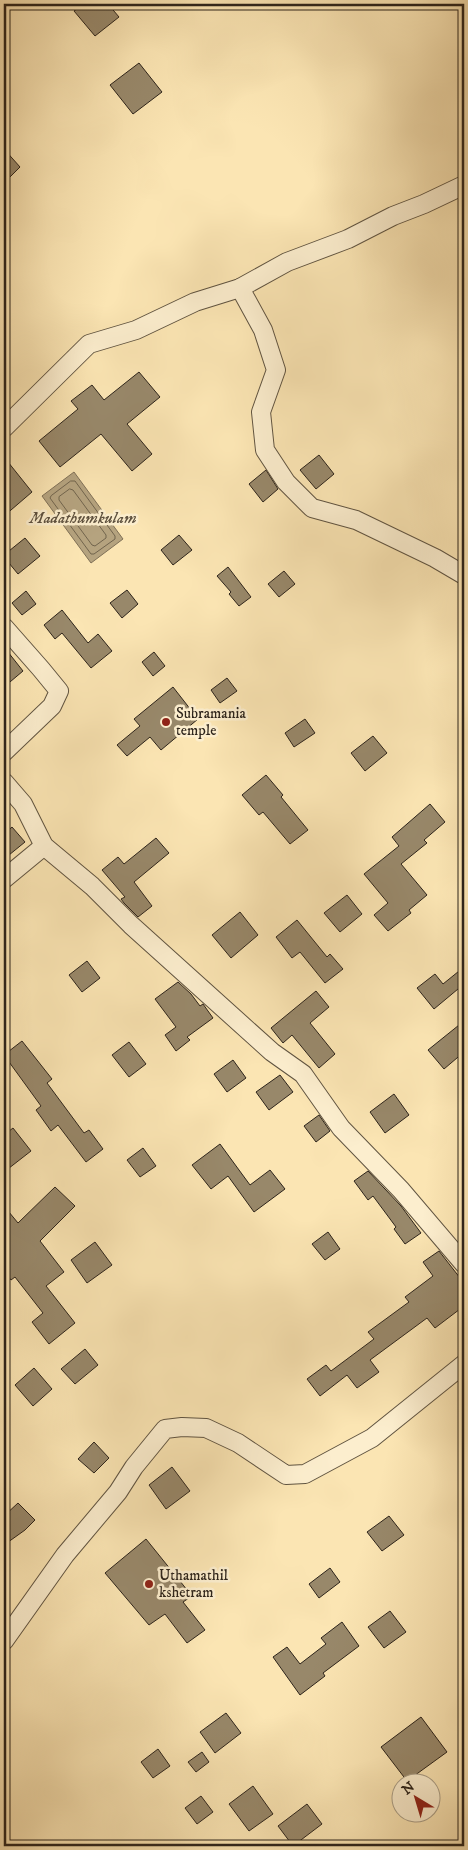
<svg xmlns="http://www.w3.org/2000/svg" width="468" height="1850" viewBox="0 0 468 1850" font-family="'IM FELL DW Pica',serif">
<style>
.water{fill:#b5a37f;stroke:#7f7057}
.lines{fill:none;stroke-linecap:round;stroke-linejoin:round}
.shore{stroke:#71644d;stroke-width:1}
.building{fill:#98886a;stroke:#2d241b}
.street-casing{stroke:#605441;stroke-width:20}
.street{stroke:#fceece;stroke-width:18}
.poi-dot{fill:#8f2418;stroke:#fceece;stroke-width:2}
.labels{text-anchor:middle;stroke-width:5;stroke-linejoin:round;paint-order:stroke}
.poi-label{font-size:15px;fill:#2d241b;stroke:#fceece;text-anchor:start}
.water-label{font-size:16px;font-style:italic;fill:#5d503e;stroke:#fceece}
</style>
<rect width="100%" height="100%" fill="#fbe5b3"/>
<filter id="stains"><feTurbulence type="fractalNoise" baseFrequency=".004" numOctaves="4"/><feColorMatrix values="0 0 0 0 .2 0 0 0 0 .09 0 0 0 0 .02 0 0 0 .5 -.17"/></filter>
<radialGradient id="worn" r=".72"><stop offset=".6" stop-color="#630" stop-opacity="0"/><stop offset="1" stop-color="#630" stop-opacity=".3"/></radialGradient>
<path class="water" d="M74,472L123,539L91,563L42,496Z"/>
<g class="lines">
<g class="shore">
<path d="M71,481H75L115,536V539L94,554H91L50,498L51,496Z"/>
<path d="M70,489L73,490L106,535V538L95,546L92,545L59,500V497Z"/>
</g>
</g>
<g class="building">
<path d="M84,4H108L119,17L95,36L74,11Z"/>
<path d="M139,63L162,92L133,114L110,85Z"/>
<path d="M4,149L20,167L4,183Z"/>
<path d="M139,372L160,397L127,424L152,454L132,471L101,434L60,467L39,441L78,409L71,401L92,385L104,400Z"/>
<path d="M319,455L334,474L316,489L300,470Z"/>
<path d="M4,457L32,492L4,516Z"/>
<path d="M266,470L278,489L263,502L249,484Z"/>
<path d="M179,535L192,550L173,565L161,550Z"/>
<path d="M25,538L40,556L18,574L4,557V555Z"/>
<path d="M228,567L251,597L239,606L229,594L231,592L217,576Z"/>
<path d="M284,571L295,584L279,597L268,584Z"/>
<path d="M127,590L138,604L122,618L110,603Z"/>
<path d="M26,591L36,604L22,615L12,603Z"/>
<path d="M62,610L88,643L98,634L112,651L91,668L62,633L55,639L44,625Z"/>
<path d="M4,647L23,671L4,687Z"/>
<path d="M154,652L165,666L153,676L142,662Z"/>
<path d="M227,678L237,691L220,703L211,690Z"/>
<path d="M173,687L198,719L161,750L150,737L127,756L117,745L140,726L134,719Z"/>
<path d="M305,719L315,733L294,747L285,733Z"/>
<path d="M373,736L387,753L365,771L351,753Z"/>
<path d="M266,775L283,795L281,797L308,830L290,844L263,812L259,815L242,795Z"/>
<path d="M430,804L445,822L424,840L427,843L401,864L427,895L409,910L411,913L388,931L374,915L388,903L364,874L399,846L392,837Z"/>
<path d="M12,827L25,842L9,855L4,848V834Z"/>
<path d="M156,838L169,853L134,882L152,906L138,917L124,903L121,899L125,897L102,870L118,857L124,864Z"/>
<path d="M347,895L362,914L340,932L324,913Z"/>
<path d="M240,912L258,935L231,958L212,935Z"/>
<path d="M297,920L327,957L330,954L343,969L325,983L300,952L292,958L276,937Z"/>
<path d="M87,961L100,978L82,992L69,975Z"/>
<path d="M464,967V984L434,1009L417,988L435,974L443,984Z"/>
<path d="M178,982L191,994L200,1006L203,1004L213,1018L187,1037L190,1040L176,1051L165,1035L176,1027L155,999Z"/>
<path d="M316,991L329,1007L310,1023L335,1054L319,1068L292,1035L283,1043L271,1028Z"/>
<path d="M464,1021V1052L444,1069L428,1050Z"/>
<path d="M22,1041L52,1079L47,1083L84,1133L89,1130L103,1149L86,1162L58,1125L51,1131L36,1110L41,1106L4,1055Z"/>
<path d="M129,1042L146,1064L129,1077L112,1055Z"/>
<path d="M233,1060L246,1078L227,1092L214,1074Z"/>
<path d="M280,1075L293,1092L269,1110L256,1092Z"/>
<path d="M394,1094L409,1115L385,1133L370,1112Z"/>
<path d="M319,1115L330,1131L316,1142L304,1126Z"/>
<path d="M13,1128L31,1151L4,1172V1135Z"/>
<path d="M220,1144L250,1185L270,1170L285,1189L254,1212L228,1176L211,1189L192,1165Z"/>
<path d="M143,1148L156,1166L140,1177L127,1160Z"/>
<path d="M368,1171L401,1206L421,1233L405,1244L394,1229L396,1227L373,1196L368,1200L354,1181Z"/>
<path d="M55,1187L75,1206L40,1241L64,1272L46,1286L75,1323L49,1344L32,1322L43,1313L15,1277L11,1280L4,1271V1206L18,1223Z"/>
<path d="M328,1232L340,1249L325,1260L312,1244Z"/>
<path d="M95,1242L112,1265L87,1283L71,1260Z"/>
<path d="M439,1251L464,1283V1306L435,1328L427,1318L370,1360L379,1372L357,1388L347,1375L320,1396L307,1379L326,1365L331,1371L374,1339L368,1332L409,1302L405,1297L433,1276L423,1262Z"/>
<path d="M85,1349L98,1365L75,1384L61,1369Z"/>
<path d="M34,1368L52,1389L33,1406L15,1385Z"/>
<path d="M94,1442L109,1458L94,1473L78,1459Z"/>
<path d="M172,1467L190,1491L166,1509L149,1485Z"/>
<path d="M18,1503L35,1520L25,1530L4,1545V1516Z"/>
<path d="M389,1516L404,1535L382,1551L367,1532Z"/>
<path d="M146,1539L192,1596L183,1602L205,1630L187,1643L165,1614L149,1625L105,1573Z"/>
<path d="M330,1568L340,1582L319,1598L309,1584Z"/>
<path d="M390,1611L406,1632L384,1648L368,1627Z"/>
<path d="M342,1622L359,1646L323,1673L325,1676L300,1695L273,1657L287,1647L300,1664L326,1644L321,1638Z"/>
<path d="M226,1713L241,1733L215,1753L200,1732Z"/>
<path d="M421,1717L447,1752L407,1781L381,1747Z"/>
<path d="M158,1749L170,1766L153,1778L141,1762Z"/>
<path d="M202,1752L209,1762L196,1772L188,1762Z"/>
<path d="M253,1786L273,1814L249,1831L229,1804Z"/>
<path d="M201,1796L213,1812L197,1824L185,1808Z"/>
<path d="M307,1804L322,1824L293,1846L278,1826Z"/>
</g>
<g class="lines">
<defs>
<g id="street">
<path d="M240,288L263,330L276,370L261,412L265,450L286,482L312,508L356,520L435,558L464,575"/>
<path d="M4,428L89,344L136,330L195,302L240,288L287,262L348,239L393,216L424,204L464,185"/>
<path d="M4,627L41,669L59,691L52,706L4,752"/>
<path d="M4,782L23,804L44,846L92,886L131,925L272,1052L303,1074L341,1128L401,1190L464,1264"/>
<path d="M4,879L44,846"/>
<path d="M4,1641L65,1555L118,1492L134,1467L165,1429L182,1427L206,1428L238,1443L286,1475L305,1474L372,1438L464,1364"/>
</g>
</defs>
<use href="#street" class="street-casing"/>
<use href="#street" class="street"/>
</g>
<g class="poi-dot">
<circle cx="166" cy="722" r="5"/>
<circle cx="149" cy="1584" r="5"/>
</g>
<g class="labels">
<g class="poi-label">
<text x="176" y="718">Subramania<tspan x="176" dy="17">temple</tspan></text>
<text x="159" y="1580">Uthamathil<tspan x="159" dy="17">kshetram</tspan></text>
</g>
<g class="water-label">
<text x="83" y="523">Madathumkulam</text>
</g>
</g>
<rect width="468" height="1850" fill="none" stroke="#fbe5b3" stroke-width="20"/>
<rect x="5" y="5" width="458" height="1840" fill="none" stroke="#2d241b" stroke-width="2.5"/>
<rect x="10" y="10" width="448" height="1830" fill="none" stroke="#2d241b"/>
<g transform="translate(416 1798) rotate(322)"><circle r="24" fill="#fceece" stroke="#a99d86"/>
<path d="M0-4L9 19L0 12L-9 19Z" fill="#8f2418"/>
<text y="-8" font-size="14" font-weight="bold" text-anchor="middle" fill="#2d241b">N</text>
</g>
<rect width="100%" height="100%" filter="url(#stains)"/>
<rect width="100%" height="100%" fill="url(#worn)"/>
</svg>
